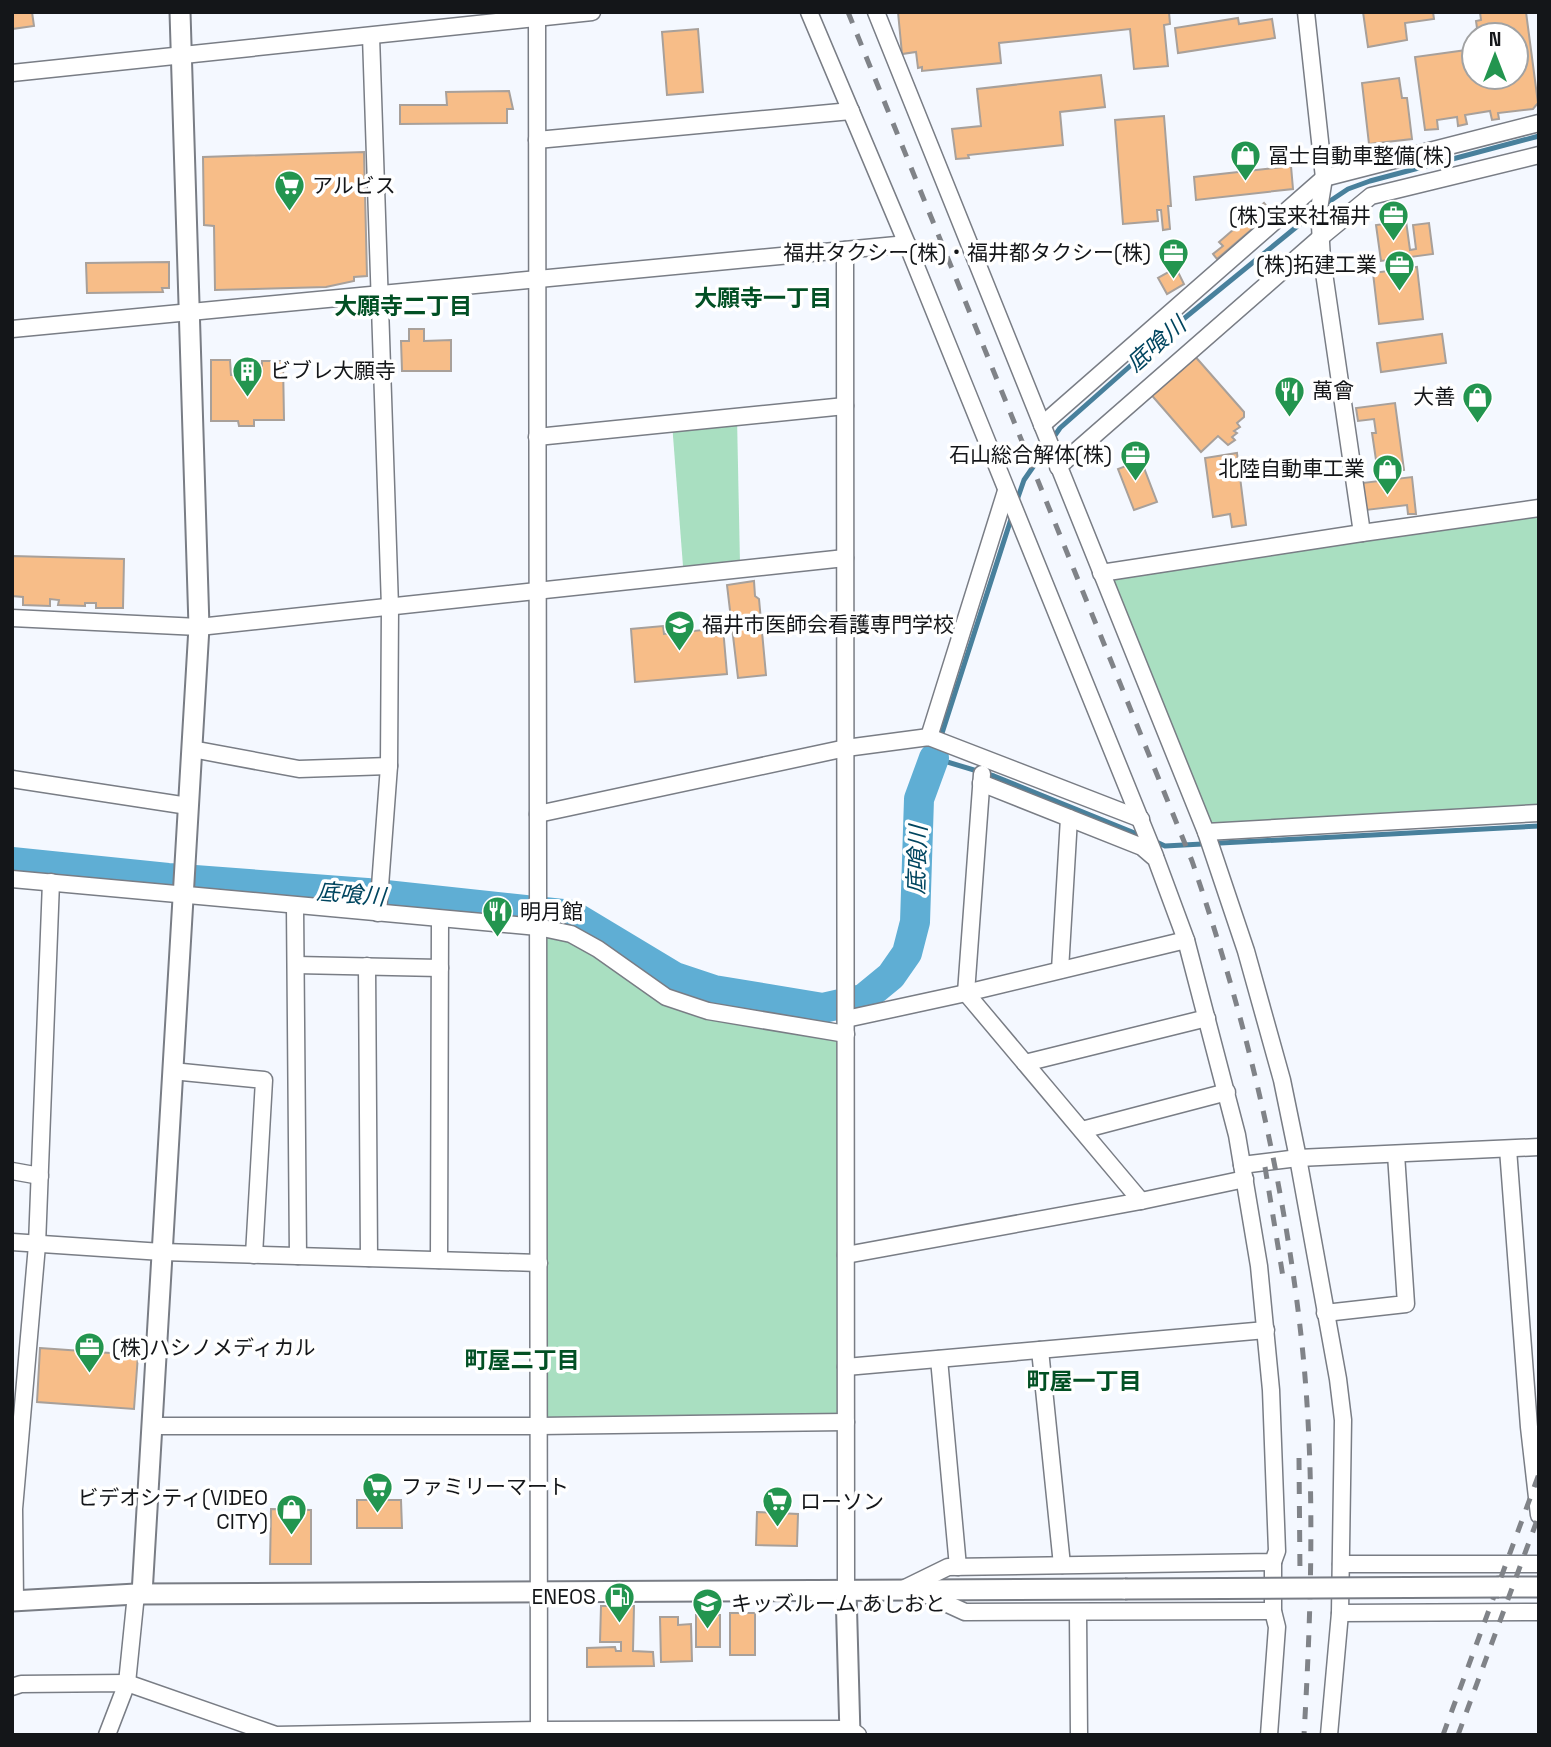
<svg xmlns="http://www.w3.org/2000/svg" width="1551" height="1747" viewBox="0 0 1551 1747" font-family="'Space Grotesk','Noto Sans JP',sans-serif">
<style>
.green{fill:#a9dfc1}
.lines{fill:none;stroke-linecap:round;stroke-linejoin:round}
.stream{stroke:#48809c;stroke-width:5}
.river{stroke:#5faed4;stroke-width:30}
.building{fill:#f7bd88;stroke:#a8a09a;stroke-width:2}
.minor-casing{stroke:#797d85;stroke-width:19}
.tertiary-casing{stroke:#797d85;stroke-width:23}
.minor{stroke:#fff;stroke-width:16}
.tertiary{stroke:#fff;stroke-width:19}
.rail{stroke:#808388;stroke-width:5;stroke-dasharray:12 12;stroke-linecap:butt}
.tertiary-bridge-casing{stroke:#797d85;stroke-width:23;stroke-linecap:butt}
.tertiary-bridge{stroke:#fff;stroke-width:19}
.labels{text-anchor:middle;stroke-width:7;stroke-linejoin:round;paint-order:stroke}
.poi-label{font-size:21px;fill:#141619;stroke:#fff;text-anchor:start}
.neighbourhood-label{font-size:23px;font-weight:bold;fill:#025024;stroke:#fff}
.water-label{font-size:23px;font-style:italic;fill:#00455f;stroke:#fff}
</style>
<rect width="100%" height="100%" fill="#f4f8ff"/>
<g class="green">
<path d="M737,417L740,564L683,566L672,423Z"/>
<path d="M1539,517V806L1204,826L1104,581L1356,540Z"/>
<path d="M538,927L598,949L680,1001L846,1034V1422L539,1426Z"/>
</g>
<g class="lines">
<g class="stream">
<path d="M1324,205L1348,189L1370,181L1539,136"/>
<path d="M1016,503L1024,480L1060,428L1181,321L1316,211"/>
<path d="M1012,516L934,758L994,776L1142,836"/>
<path d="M1152,840L1165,846L1539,826"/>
</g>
<path class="river" d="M12,862L168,878L367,893L572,915L675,977L714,990L823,1008L863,999L891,976L907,953L915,922L919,799L934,758"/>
</g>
<g class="building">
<path d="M12,12H32L34,26L12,29Z"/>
<path d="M898,12H1169L1170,24L1164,25L1168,66L1134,69L1130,29L999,43L1001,63L922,71V67L918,68L916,52L902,54Z"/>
<path d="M1363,12H1433L1434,19L1405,23L1407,40L1368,47Z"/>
<path d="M1480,12H1526L1538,103L1533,109L1498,113L1499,119L1492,120L1490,111L1465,115L1467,124L1458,126L1457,117L1437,120L1438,129L1425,130L1415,57L1474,49V77H1516V35H1478L1476,21L1481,20Z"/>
<path d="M1238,18L1239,24L1272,19L1275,38L1178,53L1175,28Z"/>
<path d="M698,29L703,92L667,95L662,32Z"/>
<path d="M1101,75L1105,107L1060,112L1063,145L968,155L969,158L956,159L952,129L981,126L977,89Z"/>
<path d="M1399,78L1402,98H1407L1412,139L1369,144L1362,83Z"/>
<path d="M509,91L513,109H507V123L400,124V105H447L446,92Z"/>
<path d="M1164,116L1171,206H1168L1170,229L1163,230L1161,210H1157L1158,221L1123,224L1115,120Z"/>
<path d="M364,152L367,276L354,277V281L326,287L215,290L214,226L204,225L203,157Z"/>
<path d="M1291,166L1293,189L1196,200L1194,177Z"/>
<path d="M1264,203L1272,212L1217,259L1213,254L1223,246L1219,242Z"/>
<path d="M1406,221L1410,250L1416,249L1413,225L1429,223L1433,254L1381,261L1376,225Z"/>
<path d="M169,262V288H162L163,292L87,293L86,263Z"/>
<path d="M1417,267L1423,319L1379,324L1373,273Z"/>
<path d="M1176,268L1184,284L1167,294L1158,278Z"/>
<path d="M409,329H424V341L451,340V371H402L401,341H409Z"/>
<path d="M1442,334L1446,363L1381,372L1377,343Z"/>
<path d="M1193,354L1244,412V417L1237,423L1240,427L1234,431L1237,433L1232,437L1235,440L1228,445L1218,436L1201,452L1148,391Z"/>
<path d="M211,360H230L231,375H258V367L262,366V361H283L284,420H254V426H239L238,421H211Z"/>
<path d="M1395,403L1404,470L1381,473L1379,460H1376L1372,433H1376L1374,419L1358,421L1356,408Z"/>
<path d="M1237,453L1246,525L1232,527L1230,514L1213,517L1205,458Z"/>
<path d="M1141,460L1157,502L1134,510L1118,469Z"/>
<path d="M1412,477L1416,514H1408L1407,505L1366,510L1362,483Z"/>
<path d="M12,556L124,559L123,608H96V603H85V606L58,605L59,600L50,599V606L23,605V597L12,596Z"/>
<path d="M754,581L755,596L759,599L766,675L738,678L727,585Z"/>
<path d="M663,626L664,634L723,628L727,674L635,682L631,629Z"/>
<path d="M40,1348L138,1355L134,1409L37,1402Z"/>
<path d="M357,1500H401L402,1528H357Z"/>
<path d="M271,1509L311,1510V1564H270Z"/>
<path d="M757,1512L798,1514L797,1546L756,1545Z"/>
<path d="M601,1606H634L633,1651L653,1652L654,1666L587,1667V1648L615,1647L616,1651H621V1642H600Z"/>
<rect x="730" y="1613" width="25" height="42"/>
<rect x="696" y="1615" width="24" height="32"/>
<path d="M660,1617H678V1625L691,1624L692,1661L661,1662Z"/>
</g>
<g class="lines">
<defs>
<g id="minor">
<path d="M537,12L539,1735"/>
<path d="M809,12L907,244L1155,856"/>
<path d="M876,12L1206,832L1246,951L1282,1080L1298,1158L1338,1379L1343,1420L1340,1613L1329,1735"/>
<path d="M1306,12L1324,178L1319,209L1322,259L1362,533"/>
<path d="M371,36L390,607L389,766L378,913"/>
<path d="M12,73L592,12"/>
<path d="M537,140L851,111"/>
<path d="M845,250L846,1590"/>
<path d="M12,329L907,244"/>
<path d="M1042,425L1324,178L1539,123"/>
<path d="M537,437L845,406"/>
<path d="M1058,467L1321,237L1371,196L1539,155"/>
<path d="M1101,573L1362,533L1539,508"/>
<path d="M12,618L199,627L845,558"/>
<path d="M929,737L1006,491"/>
<path d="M192,749L299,769L389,766"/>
<path d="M982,774L966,993L1141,1201"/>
<path d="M12,779L188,806"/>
<path d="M538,814L846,748L929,737L1141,819"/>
<path d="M1206,832L1539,813"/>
<path d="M12,879L538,927L571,934L598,949L666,997L708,1011L846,1034"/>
<path d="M295,906L298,1256"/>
<path d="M296,965L440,968"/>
<path d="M367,966L369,1258"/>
<path d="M1060,970L1069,818"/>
<path d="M846,1019L966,993L1186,940"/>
<path d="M1025,1063L1207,1018"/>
<path d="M172,1071L264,1080L254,1255"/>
<path d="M1082,1130L1227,1092"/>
<path d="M1508,1149L1529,1427L1539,1515"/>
<path d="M1242,1165L1298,1158L1539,1147"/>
<path d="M12,1171L40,1176"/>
<path d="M12,1242L162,1252L539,1263"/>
<path d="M846,1255L1141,1201L1245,1179"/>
<path d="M439,1260L440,919"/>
<path d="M1325,1313L1406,1304L1396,1154"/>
<path d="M1040,1350L1062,1565"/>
<path d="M939,1359L958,1567"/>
<path d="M846,1367L1266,1330"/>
<path d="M152,1426H539L846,1422"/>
<path d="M1341,1564H1539"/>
<path d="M903,1589L948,1567L1273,1562L1277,1551L1271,1390L1259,1266L1237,1135L1186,940L1156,859L1142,847L981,783"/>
<path d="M919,1591L965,1612L1273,1611"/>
<path d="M15,1600L14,1509L37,1245L51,882"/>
<path d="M1078,1613L1079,1735"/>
<path d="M1340,1613L1539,1612"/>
<path d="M12,1687L21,1684L127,1683L276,1735L539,1730L850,1729L858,1735"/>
<path d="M107,1735L127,1683L136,1594"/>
<path d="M1269,1735L1277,1627L1273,1611V1562"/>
</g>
<g id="tertiary">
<path d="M1499,1587H1539"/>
<path d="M846,1590L850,1735"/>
<path d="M142,1594L199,627L180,12"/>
<path d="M12,1601L136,1594L1125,1589"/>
</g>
</defs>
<use href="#minor" class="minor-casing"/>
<use href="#tertiary" class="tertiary-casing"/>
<use href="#minor" class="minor"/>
<use href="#tertiary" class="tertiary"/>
<g class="rail">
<path d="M848,12L1192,861C1243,1010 1280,1161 1299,1318C1316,1456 1312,1596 1304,1735"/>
<path d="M1265,1167L1283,1277"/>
<path d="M1299,1458L1300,1574"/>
<path d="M1443,1735L1539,1474"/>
<path d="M1458,1735L1539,1515"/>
</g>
<defs>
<path id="tertiary-bridge" d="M1125,1589L1499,1587"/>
</defs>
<use href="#tertiary-bridge" class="tertiary-bridge-casing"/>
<use href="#tertiary-bridge" class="tertiary-bridge"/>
</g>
<defs>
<symbol id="shop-pin" viewBox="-11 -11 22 30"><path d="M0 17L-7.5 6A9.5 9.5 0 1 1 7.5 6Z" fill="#23954f" stroke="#fff"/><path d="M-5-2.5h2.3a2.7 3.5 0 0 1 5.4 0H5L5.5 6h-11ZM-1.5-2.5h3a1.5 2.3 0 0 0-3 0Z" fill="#fff"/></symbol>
<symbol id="supermarket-pin" viewBox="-11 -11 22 30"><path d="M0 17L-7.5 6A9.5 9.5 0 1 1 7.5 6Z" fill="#23954f" stroke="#fff"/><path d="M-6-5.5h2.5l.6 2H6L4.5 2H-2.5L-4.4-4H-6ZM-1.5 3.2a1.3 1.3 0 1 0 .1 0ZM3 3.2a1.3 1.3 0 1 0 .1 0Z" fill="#fff"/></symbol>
<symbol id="office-pin" viewBox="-11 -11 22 30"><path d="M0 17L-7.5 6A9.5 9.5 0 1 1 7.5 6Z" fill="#23954f" stroke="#fff"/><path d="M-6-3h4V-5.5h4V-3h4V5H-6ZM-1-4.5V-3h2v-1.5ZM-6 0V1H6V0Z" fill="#fff"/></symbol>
<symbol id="building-pin" viewBox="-11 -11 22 30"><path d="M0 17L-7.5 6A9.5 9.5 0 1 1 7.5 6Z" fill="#23954f" stroke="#fff"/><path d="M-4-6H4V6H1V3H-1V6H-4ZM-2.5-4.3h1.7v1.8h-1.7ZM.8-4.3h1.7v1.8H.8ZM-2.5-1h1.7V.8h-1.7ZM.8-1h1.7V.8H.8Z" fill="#fff"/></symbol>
<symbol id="restaurant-pin" viewBox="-11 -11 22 30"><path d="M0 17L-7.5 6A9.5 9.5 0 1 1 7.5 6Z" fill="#23954f" stroke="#fff"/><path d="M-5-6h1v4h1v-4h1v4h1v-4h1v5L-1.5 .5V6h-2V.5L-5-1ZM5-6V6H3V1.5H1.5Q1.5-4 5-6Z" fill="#fff"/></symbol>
<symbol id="university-pin" viewBox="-11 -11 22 30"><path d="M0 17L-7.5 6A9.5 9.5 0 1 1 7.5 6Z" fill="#23954f" stroke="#fff"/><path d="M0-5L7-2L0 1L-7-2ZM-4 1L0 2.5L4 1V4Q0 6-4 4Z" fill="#fff"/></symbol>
<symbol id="fuel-pin" viewBox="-11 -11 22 30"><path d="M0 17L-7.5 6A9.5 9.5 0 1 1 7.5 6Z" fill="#23954f" stroke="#fff"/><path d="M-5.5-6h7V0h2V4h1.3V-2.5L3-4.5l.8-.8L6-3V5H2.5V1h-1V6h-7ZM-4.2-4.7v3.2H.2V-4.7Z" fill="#fff"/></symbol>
<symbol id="school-pin" viewBox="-11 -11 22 30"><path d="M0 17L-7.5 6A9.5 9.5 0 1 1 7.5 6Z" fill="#23954f" stroke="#fff"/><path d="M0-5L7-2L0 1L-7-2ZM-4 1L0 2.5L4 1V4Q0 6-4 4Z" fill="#fff"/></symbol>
</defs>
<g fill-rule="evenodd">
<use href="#shop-pin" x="1228" y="138" width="35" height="47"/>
<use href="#supermarket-pin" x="272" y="168" width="35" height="47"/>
<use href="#office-pin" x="1376" y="198" width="35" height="47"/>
<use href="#office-pin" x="1156" y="236" width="35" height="47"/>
<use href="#office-pin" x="1382" y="248" width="35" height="47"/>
<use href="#building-pin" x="230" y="354" width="35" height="47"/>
<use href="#restaurant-pin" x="1272" y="374" width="35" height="47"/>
<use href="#shop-pin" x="1460" y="380" width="35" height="47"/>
<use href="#office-pin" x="1118" y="438" width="35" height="47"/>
<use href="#shop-pin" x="1370" y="452" width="35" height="47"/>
<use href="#university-pin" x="662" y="608" width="35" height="47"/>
<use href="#restaurant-pin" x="480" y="894" width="35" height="47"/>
<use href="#office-pin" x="72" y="1330" width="35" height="47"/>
<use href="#supermarket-pin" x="360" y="1470" width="35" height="47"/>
<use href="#supermarket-pin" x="760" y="1484" width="35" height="47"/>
<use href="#shop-pin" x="274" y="1492" width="35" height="47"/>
<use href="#fuel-pin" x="602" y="1580" width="35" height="47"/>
<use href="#school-pin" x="690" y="1586" width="35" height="47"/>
</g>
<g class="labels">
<g class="poi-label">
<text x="1268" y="163">冨士自動車整備(株)</text>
<text x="312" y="193">アルビス</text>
<text x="1371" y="223" text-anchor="end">(株)宝来社福井</text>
<text x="1151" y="260" text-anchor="end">福井タクシー(株)・福井都タクシー(株)</text>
<text x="1377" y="272" text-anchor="end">(株)拓建工業</text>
<text x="270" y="378">ビブレ大願寺</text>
<text x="1312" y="398">萬會</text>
<text x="1455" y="404" text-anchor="end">大善</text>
<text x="1112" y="462" text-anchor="end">石山総合解体(株)</text>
<text x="1365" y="476" text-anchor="end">北陸自動車工業</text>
<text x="702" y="632">福井市医師会看護専門学校</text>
<text x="520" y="919">明月館</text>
<text x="112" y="1355">(株)ハシノメディカル</text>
<text x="401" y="1494">ファミリーマート</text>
<text x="268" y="1505" text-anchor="end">ビデオシティ(VIDEO<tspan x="268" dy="24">CITY)</tspan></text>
<text x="800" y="1509">ローソン</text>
<text x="596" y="1604" text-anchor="end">ENEOS</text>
<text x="731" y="1611">キッズルーム あしおと</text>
</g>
<g class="neighbourhood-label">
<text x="763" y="306">大願寺一丁目</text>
<text x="403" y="314">大願寺二丁目</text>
<text x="522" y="1368">町屋二丁目</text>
<text x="1084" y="1389">町屋一丁目</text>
</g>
<g class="water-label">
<text transform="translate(1156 344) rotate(-41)" y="8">底喰川</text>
<text transform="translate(917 860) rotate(-88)" y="8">底喰川</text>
<text transform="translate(351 894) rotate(5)" y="8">底喰川</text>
</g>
</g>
<rect width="1551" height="1747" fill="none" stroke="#141619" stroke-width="28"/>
<g transform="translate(1495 56)"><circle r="33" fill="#ffffff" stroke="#a1a2a3" stroke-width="2"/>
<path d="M0-5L12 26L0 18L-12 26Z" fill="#23954f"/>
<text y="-10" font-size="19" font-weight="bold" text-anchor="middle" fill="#141619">N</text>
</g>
</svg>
